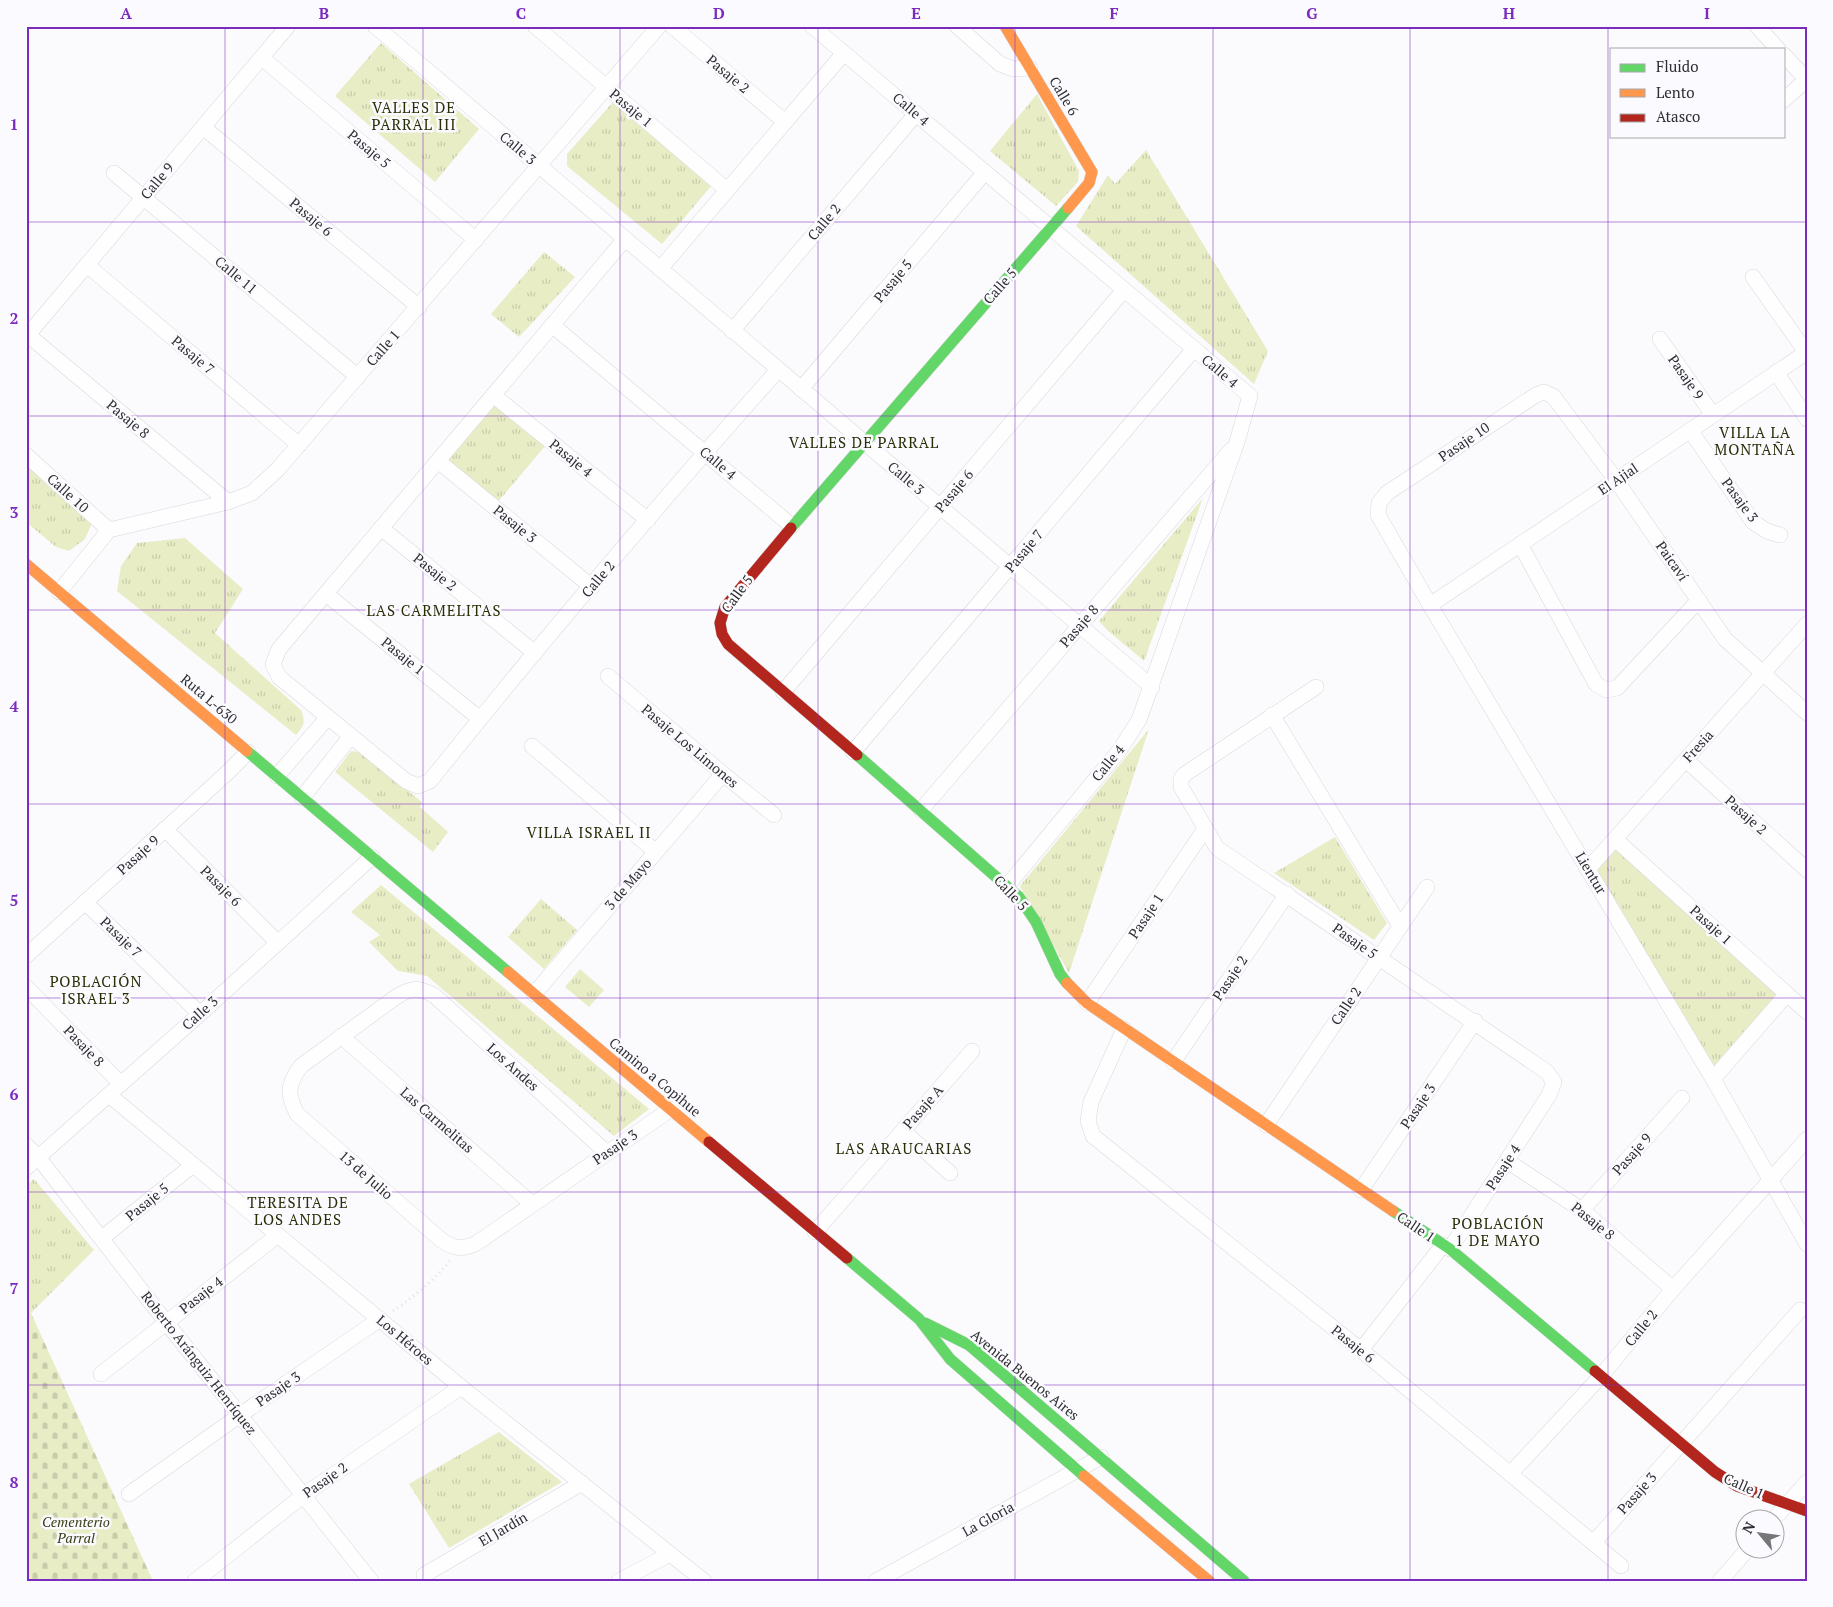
<svg xmlns="http://www.w3.org/2000/svg" width="1833" height="1607" viewBox="0 0 1833 1607" font-family="'PT Serif',serif">
<style>
.grass{fill:url(#grass-tufts)}
.cemetery{fill:url(#cemetery-stones)}
.lines{fill:none;stroke-linecap:round;stroke-linejoin:round}
.street-casing{stroke:#d8d8db;stroke-width:16}
.fast-casing{stroke:#d8d8db;stroke-width:12}
.slow-casing{stroke:#d8d8db;stroke-width:12}
.jam-casing{stroke:#d8d8db;stroke-width:12}
.path{stroke:#e2e2e3;stroke-width:3;stroke-dasharray:1 4;stroke-linecap:butt}
.street{stroke:#fefeff;stroke-width:15}
.fast{stroke:#63d668;stroke-width:11}
.slow{stroke:#ff974d;stroke-width:11}
.jam{stroke:#b3261e;stroke-width:11}
.grid{fill:none;stroke:#7b2cbf;stroke-width:1;stroke-opacity:0.55}
.labels{text-anchor:middle;stroke-width:5;stroke-linejoin:round;paint-order:stroke}
.street-label{font-size:14px;fill:#2e2e30;stroke:#fafaff}
.park-label{font-size:14px;font-style:italic;fill:#393d15;stroke:#fafaff}
.neighbourhood-label{font-size:15px;letter-spacing:1px;fill:#2a2e04;stroke:#fafaff}
.neatline{fill:none;stroke:#7b2cbf;stroke-width:2}
.grid-label{font-size:16px;text-anchor:middle;font-weight:bold;fill:#7b2cbf}
</style>
<defs>
<pattern id="grass-tufts" width="24" height="20" patternUnits="userSpaceOnUse" patternTransform="scale(1.25)"><rect width="24" height="20" fill="#e8edc6"/><path d="M3 7l-1-3M5 7V3M7 7l1-3M15 17l-1-3M17 17v-4M19 17l1-3" fill="none" stroke="#c7ccaa"/></pattern>
<pattern id="cemetery-stones" width="16" height="16" patternUnits="userSpaceOnUse" patternTransform="scale(1.25)"><rect width="16" height="16" fill="#e8edc6"/><path d="M2 7V4a2 2 0 0 1 4 0v3zM10 15v-3a2 2 0 0 1 4 0v3z" fill="#c7ccaa"/></pattern>
</defs>
<rect width="100%" height="100%" fill="#fbfbfe"/>
<g class="grass">
<path d="M381,43L479,129L435,182L335,96Z"/>
<path d="M1037,94L1079,171L1078,182L1056,206L990,151Z"/>
<path d="M613,102L712,185L662,244L567,166V154Z"/>
<path d="M1146,150L1268,351L1254,384L1076,226L1108,175L1115,184Z"/>
<path d="M544,252L575,277L519,337L491,314Z"/>
<path d="M494,401L546,445L497,503L445,461Z"/>
<path d="M26,462L93,521L85,539L69,551L56,547L26,522Z"/>
<path d="M1203,498L1144,661L1107,630L1099,621Z"/>
<path d="M185,538L243,589L215,633L301,710C306,721 304,726 296,735L117,591L121,566L137,543Z"/>
<path d="M1149,729L1069,973L1020,886Z"/>
<path d="M351,751L360,752L422,802L420,807L448,832L433,852L335,772Z"/>
<path d="M1335,837L1387,923L1374,940L1274,873Z"/>
<path d="M1615,846L1781,994L1714,1072L1594,869Z"/>
<path d="M381,885L649,1109L614,1136L427,976L398,971L369,942L380,935L351,912Z"/>
<path d="M541,899L577,930L544,969L508,937Z"/>
<path d="M580,969L604,990L589,1007L565,987Z"/>
<path d="M34,1179L94,1250L31,1313L26,1302V1185Z"/>
<path d="M499,1432L562,1482L449,1548L409,1484Z"/>
</g>
<path class="cemetery" d="M26,1302L31,1313L153,1581H26Z"/>
<g class="lines">
<defs>
<g id="street">
<path d="M375,26L1152,687"/>
<path d="M535,26L727,190"/>
<path d="M672,26L785,122"/>
<path d="M812,26L1250,396L1237,442L1139,720L1119,751L1007,886"/>
<path d="M957,26L1000,64L1013,69L1030,68"/>
<path d="M1757,26L1778,49"/>
<path d="M1784,55L1806,79"/>
<path d="M262,58L476,240"/>
<path d="M1784,100L1807,79"/>
<path d="M203,127L419,307"/>
<path d="M114,173L358,377"/>
<path d="M625,239L279,649L273,664L279,677L406,781L418,786L430,781C542,641 659,504 778,370"/>
<path d="M87,265L299,445"/>
<path d="M660,269L844,53"/>
<path d="M1753,277L1806,352"/>
<path d="M552,325L792,526"/>
<path d="M732,331L916,114"/>
<path d="M28,335L228,502"/>
<path d="M26,337L288,26"/>
<path d="M1660,339L1713,415"/>
<path d="M1776,372L1807,419"/>
<path d="M801,389L985,172"/>
<path d="M493,395L648,520"/>
<path d="M1690,430L1753,522L1767,531L1780,535"/>
<path d="M26,455L109,530"/>
<path d="M438,461L592,587"/>
<path d="M381,528L535,653"/>
<path d="M1520,544L1596,684L1606,690L1617,688L1699,600"/>
<path d="M59,592L109,530L228,502L252,493L278,469L659,26"/>
<path d="M326,594L480,719"/>
<path d="M1430,605L1807,352"/>
<path d="M608,676L723,774L774,815"/>
<path d="M1316,687L1185,774L1181,779V787L1217,848L1547,1072L1554,1082L1549,1095L1450,1249"/>
<path d="M783,692L1124,290"/>
<path d="M1807,713L1725,639L1616,480L1553,396L1544,392L1536,395L1387,493L1379,503L1378,515L1430,605L1713,1079L1807,1244"/>
<path d="M1272,715L1400,926"/>
<path d="M532,746L656,852"/>
<path d="M853,752L1194,349"/>
<path d="M1686,760L1807,870"/>
<path d="M277,776L328,717"/>
<path d="M302,798L351,736"/>
<path d="M921,810L1231,450"/>
<path d="M165,829L277,942"/>
<path d="M1615,839L1807,1012"/>
<path d="M1588,869L1807,624"/>
<path d="M85,902L200,1014"/>
<path d="M26,956L227,773L248,752"/>
<path d="M26,987L121,1084"/>
<path d="M534,994L723,774"/>
<path d="M1087,1003L1205,829"/>
<path d="M1124,1029L1091,1102L1088,1121L1093,1136L1361,1350L1621,1566"/>
<path d="M341,1036L532,1204"/>
<path d="M1173,1062L1287,894"/>
<path d="M1713,1079L1787,994"/>
<path d="M109,1095L461,1387L704,1581"/>
<path d="M1266,1125L1427,887"/>
<path d="M903,1131L950,1173"/>
<path d="M26,1145L38,1157L166,1322L371,1581"/>
<path d="M607,1153L435,996C418,987 412,987 396,997L301,1066C287,1085 287,1094 297,1114L440,1239C453,1249 462,1250 477,1243L671,1109"/>
<path d="M1507,1161L1582,1210L1673,1289"/>
<path d="M26,1168L200,1014L372,857"/>
<path d="M1361,1190L1475,1021"/>
<path d="M1582,1210L1682,1098"/>
<path d="M815,1232L972,1051"/>
<path d="M102,1238L193,1165"/>
<path d="M1361,1350L1443,1245"/>
<path d="M101,1374L278,1235"/>
<path d="M1510,1474L1601,1376L1673,1289L1807,1139"/>
<path d="M129,1494L240,1415L380,1319"/>
<path d="M1773,1520L1807,1482"/>
<path d="M1593,1543L1800,1310"/>
<path d="M424,1575L582,1483"/>
<path d="M195,1581L304,1495L461,1387"/>
<path d="M619,1581L670,1554"/>
<path d="M876,1581L1101,1457"/>
<path d="M1720,1581L1747,1550"/>
</g>
<g id="fast">
<path d="M791,528L1068,208"/>
<path d="M247,751L508,972"/>
<path d="M857,755L1019,897L1036,922L1060,974L1067,983"/>
<path d="M1393,1211L1450,1249L1595,1371"/>
<path d="M847,1258L919,1319L950,1359L1084,1476"/>
<path d="M925,1323L969,1345L1244,1581"/>
</g>
<g id="slow">
<path d="M1005,26L1092,172L1089,183L1068,208"/>
<path d="M26,564L247,751"/>
<path d="M508,972L709,1142"/>
<path d="M1067,983L1087,1003L1393,1211"/>
<path d="M1084,1476L1209,1581"/>
</g>
<g id="jam">
<path d="M791,528L725,607L720,623L722,634L728,644L857,755"/>
<path d="M709,1142L847,1258"/>
<path d="M1595,1371L1715,1472L1737,1486L1807,1511"/>
</g>
</defs>
<use href="#street" class="street-casing"/>
<use href="#fast" class="fast-casing"/>
<use href="#slow" class="slow-casing"/>
<use href="#jam" class="jam-casing"/>
<path class="path" d="M393,1311C415,1296 433,1281 450,1261"/>
<use href="#street" class="street"/>
<use href="#fast" class="fast"/>
<use href="#slow" class="slow"/>
<use href="#jam" class="jam"/>
</g>
<path class="grid" d="M225,26V1581M423,26V1581M620,26V1581M818,26V1581M1015,26V1581M1213,26V1581M1410,26V1581M1608,26V1581M26,222H1807M26,416H1807M26,610H1807M26,804H1807M26,998H1807M26,1192H1807M26,1385H1807"/>
<g class="labels">
<g class="street-label">
<text transform="translate(728 74) rotate(40)" y="5">Pasaje 2</text>
<text transform="translate(1064 96) rotate(59)" y="5">Calle 6</text>
<text transform="translate(631 108) rotate(40)" y="5">Pasaje 1</text>
<text transform="translate(911 109) rotate(40)" y="5">Calle 4</text>
<text transform="translate(518 148) rotate(40)" y="5">Calle 3</text>
<text transform="translate(369 149) rotate(40)" y="5">Pasaje 5</text>
<text transform="translate(157 181) rotate(-50)" y="5">Calle 9</text>
<text transform="translate(311 217) rotate(40)" y="5">Pasaje 6</text>
<text transform="translate(824 222) rotate(-50)" y="5">Calle 2</text>
<text transform="translate(236 275) rotate(40)" y="5">Calle 11</text>
<text transform="translate(893 281) rotate(-50)" y="5">Pasaje 5</text>
<text transform="translate(1000 286) rotate(-49)" y="5">Calle 5</text>
<text transform="translate(383 348) rotate(-49)" y="5">Calle 1</text>
<text transform="translate(193 355) rotate(40)" y="5">Pasaje 7</text>
<text transform="translate(1220 371) rotate(40)" y="5">Calle 4</text>
<text transform="translate(1686 377) rotate(55)" y="5">Pasaje 9</text>
<text transform="translate(128 419) rotate(40)" y="5">Pasaje 8</text>
<text transform="translate(1464 442) rotate(-34)" y="5">Pasaje 10</text>
<text transform="translate(571 458) rotate(39)" y="5">Pasaje 4</text>
<text transform="translate(718 463) rotate(40)" y="5">Calle 4</text>
<text transform="translate(906 478) rotate(40)" y="5">Calle 3</text>
<text transform="translate(1618 479) rotate(-34)" y="5">El Ajial</text>
<text transform="translate(954 491) rotate(-50)" y="5">Pasaje 6</text>
<text transform="translate(68 493) rotate(42)" y="5">Calle 10</text>
<text transform="translate(1740 500) rotate(54)" y="5">Pasaje 3</text>
<text transform="translate(515 524) rotate(39)" y="5">Pasaje 3</text>
<text transform="translate(1024 551) rotate(-50)" y="5">Pasaje 7</text>
<text transform="translate(1672 561) rotate(55)" y="5">Paicaví</text>
<text transform="translate(435 572) rotate(39)" y="5">Pasaje 2</text>
<text transform="translate(598 579) rotate(-50)" y="5">Calle 2</text>
<text transform="translate(737 594) rotate(-54)" y="5">Calle 5</text>
<text transform="translate(1079 626) rotate(-49)" y="5">Pasaje 8</text>
<text transform="translate(403 656) rotate(39)" y="5">Pasaje 1</text>
<text transform="translate(209 699) rotate(40)" y="5">Ruta L-630</text>
<text transform="translate(690 746) rotate(40)" y="5">Pasaje Los Limones</text>
<text transform="translate(1698 746) rotate(-48)" y="5">Fresia</text>
<text transform="translate(1108 763) rotate(-51)" y="5">Calle 4</text>
<text transform="translate(1746 815) rotate(42)" y="5">Pasaje 2</text>
<text transform="translate(138 855) rotate(-42)" y="5">Pasaje 9</text>
<text transform="translate(1591 873) rotate(59)" y="5">Lientur</text>
<text transform="translate(628 884) rotate(-49)" y="5">3 de Mayo</text>
<text transform="translate(221 886) rotate(45)" y="5">Pasaje 6</text>
<text transform="translate(1011 893) rotate(47)" y="5">Calle 5</text>
<text transform="translate(1146 916) rotate(-56)" y="5">Pasaje 1</text>
<text transform="translate(1711 925) rotate(42)" y="5">Pasaje 1</text>
<text transform="translate(121 937) rotate(44)" y="5">Pasaje 7</text>
<text transform="translate(1355 941) rotate(35)" y="5">Pasaje 5</text>
<text transform="translate(1230 978) rotate(-56)" y="5">Pasaje 2</text>
<text transform="translate(1346 1006) rotate(-56)" y="5">Calle 2</text>
<text transform="translate(200 1013) rotate(-42)" y="5">Calle 3</text>
<text transform="translate(84 1046) rotate(46)" y="5">Pasaje 8</text>
<text transform="translate(513 1067) rotate(42)" y="5">Los Andes</text>
<text transform="translate(655 1077) rotate(40)" y="5">Camino a Copihue</text>
<text transform="translate(1418 1106) rotate(-56)" y="5">Pasaje 3</text>
<text transform="translate(923 1107) rotate(-49)" y="5">Pasaje A</text>
<text transform="translate(437 1120) rotate(41)" y="5">Las Carmelitas</text>
<text transform="translate(615 1147) rotate(-34)" y="5">Pasaje 3</text>
<text transform="translate(1632 1154) rotate(-48)" y="5">Pasaje 9</text>
<text transform="translate(1503 1167) rotate(-57)" y="5">Pasaje 4</text>
<text transform="translate(366 1175) rotate(41)" y="5">13 de Julio</text>
<text transform="translate(147 1202) rotate(-39)" y="5">Pasaje 5</text>
<text transform="translate(1593 1221) rotate(39)" y="5">Pasaje 8</text>
<text transform="translate(1416 1227) rotate(34)" y="5">Calle 1</text>
<text transform="translate(201 1295) rotate(-38)" y="5">Pasaje 4</text>
<text transform="translate(1641 1328) rotate(-51)" y="5">Calle 2</text>
<text transform="translate(405 1340) rotate(40)" y="5">Los Héroes</text>
<text transform="translate(1353 1344) rotate(39)" y="5">Pasaje 6</text>
<text transform="translate(199 1363) rotate(52)" y="5">Roberto Aránguiz Henríquez</text>
<text transform="translate(1025 1375) rotate(39)" y="5">Avenida Buenos Aires</text>
<text transform="translate(278 1389) rotate(-34)" y="5">Pasaje 3</text>
<text transform="translate(325 1480) rotate(-35)" y="5">Pasaje 2</text>
<text transform="translate(1744 1486) rotate(24)" y="5">Calle 1</text>
<text transform="translate(1637 1493) rotate(-48)" y="5">Pasaje 3</text>
<text transform="translate(988 1519) rotate(-29)" y="5">La Gloria</text>
<text transform="translate(503 1529) rotate(-30)" y="5">El Jardín</text>
</g>
<g class="park-label">
<text x="76" y="1527">Cementerio<tspan x="76" dy="16">Parral</tspan></text>
</g>
<g class="neighbourhood-label">
<text x="414" y="113">VALLES DE<tspan x="414" dy="17">PARRAL III</tspan></text>
<text x="1755" y="438">VILLA LA<tspan x="1755" dy="17">MONTAÑA</tspan></text>
<text x="864" y="448">VALLES DE PARRAL</text>
<text x="434" y="616">LAS CARMELITAS</text>
<text x="589" y="838">VILLA ISRAEL II</text>
<text x="96" y="987">POBLACIÓN<tspan x="96" dy="17">ISRAEL 3</tspan></text>
<text x="904" y="1154">LAS ARAUCARIAS</text>
<text x="298" y="1208">TERESITA DE<tspan x="298" dy="17">LOS ANDES</tspan></text>
<text x="1498" y="1229">POBLACIÓN<tspan x="1498" dy="17">1 DE MAYO</tspan></text>
</g>
</g>
<rect width="1833" height="1607" fill="none" stroke="#fafaff" stroke-width="55"/>
<rect x="1610" y="48" width="175" height="90" fill="#fafaff" stroke="#a8a8ac"/>
<rect x="1620" y="64" width="25" height="8" fill="#63d668" stroke="#a8a8ac"/>
<text x="1656" y="72" font-size="15" fill="#2e2e30">Fluido</text>
<rect x="1620" y="89" width="25" height="8" fill="#ff974d" stroke="#a8a8ac"/>
<text x="1656" y="98" font-size="15" fill="#2e2e30">Lento</text>
<rect x="1620" y="114" width="25" height="8" fill="#b3261e" stroke="#a8a8ac"/>
<text x="1656" y="122" font-size="15" fill="#2e2e30">Atasco</text>
<g transform="translate(1760 1534) rotate(299)"><circle r="24" fill="#fafaff" stroke="#a8a8ac"/>
<path d="M0-4L9 19L0 12L-9 19Z" fill="#767678"/>
<text y="-8" font-size="14" font-weight="bold" text-anchor="middle" fill="#2e2e30">N</text>
</g>
<rect x="28" y="28" width="1778" height="1552" class="neatline"/>
<g class="grid-label">
<text x="126" y="19">A</text>
<text x="324" y="19">B</text>
<text x="521" y="19">C</text>
<text x="719" y="19">D</text>
<text x="916" y="19">E</text>
<text x="1114" y="19">F</text>
<text x="1312" y="19">G</text>
<text x="1509" y="19">H</text>
<text x="1707" y="19">I</text>
<text x="14" y="130">1</text>
<text x="14" y="324">2</text>
<text x="14" y="518">3</text>
<text x="14" y="712">4</text>
<text x="14" y="906">5</text>
<text x="14" y="1100">6</text>
<text x="14" y="1294">7</text>
<text x="14" y="1488">8</text>
</g>
</svg>
